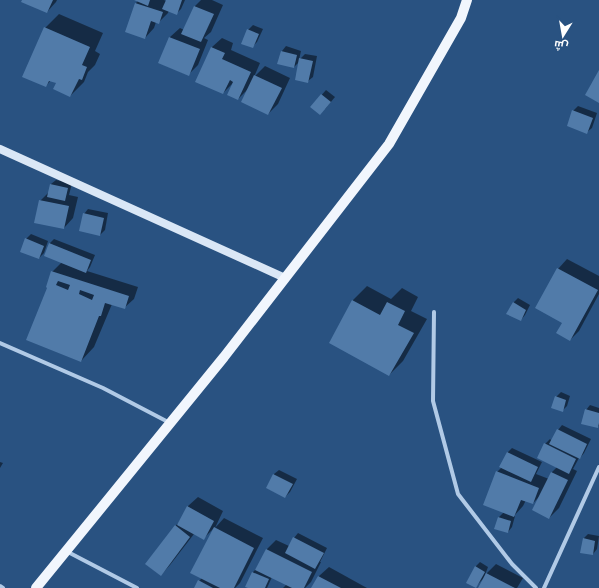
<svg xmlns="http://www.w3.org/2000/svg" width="599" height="588" viewBox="0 0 599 588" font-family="'Nunito Sans',Cairo,sans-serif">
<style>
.shadow{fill:#0007}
.building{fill:#517ba9;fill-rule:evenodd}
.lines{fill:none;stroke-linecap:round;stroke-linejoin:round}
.street{stroke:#b1cae6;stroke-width:4}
.secondary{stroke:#dae7f6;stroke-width:8}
.primary{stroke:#f1f6fd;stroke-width:10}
</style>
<rect width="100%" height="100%" fill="#295281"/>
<g class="shadow">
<path d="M23,0H57L56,2L47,12Z"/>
<path d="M136,0H164L166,1L167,0H185L181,9L177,13L169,10L168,13L159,22H156L154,28L145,38L136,3L138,1Z"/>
<path d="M201,0H212L223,5L211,32L204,38L208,40L198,65L188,75L160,63L170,37L180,28L184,30L195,6Z"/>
<path d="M59,14L103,33L95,51L100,54L95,65L88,72L84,82L70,96L57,83L51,80L46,86L45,28Z"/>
<path d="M253,25L263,29L257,42L252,47L248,30Z"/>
<path d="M222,38L233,43L231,50L260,63L254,77L265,66L290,78L278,104L268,114L248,89L238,99L235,81L223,93L197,81L212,47Z"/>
<path d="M286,46L301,51L299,60L305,54L317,56L313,77L308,81L299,62L294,67L278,63L282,51Z"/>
<path d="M326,90L335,97L325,109L311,107Z"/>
<path d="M578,106L597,113L592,128L587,132L573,111Z"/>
<path d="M56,180L72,183L69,195L78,197L73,218L64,228L40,201L50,191L51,184Z"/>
<path d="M88,209L108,213L105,230L100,235L84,214Z"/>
<path d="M31,234L48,241L44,253L39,258L26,239Z"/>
<path d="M54,239L95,255L90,267L87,271L138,287L134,299L124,308L112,304L94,347L81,361L50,283L52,272L62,262L45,255L50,243Z"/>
<path d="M567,259L599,276V294L579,331L570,340L563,322L558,269Z"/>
<path d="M367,286L391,299L402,288L418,297L411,311L427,319L403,361L389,375L330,342L353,300Z"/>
<path d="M518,298L530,305L525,315L521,320L513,303Z"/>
<path d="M561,392L570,396L567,406L562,411L556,397Z"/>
<path d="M590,405L599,408V426L597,427L586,410Z"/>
<path d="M562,425L591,439L584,453L580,458H579L573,469L577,471L559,508L549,518L540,496L533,503L526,500L523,506L514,516H515L512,527L508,532L498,518L504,512L497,472L502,467L507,453L512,448L542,462L536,474L549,479L552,472L557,467L545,444L550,439L552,441L558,430Z"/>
<path d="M0,462L3,463L0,468Z"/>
<path d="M279,470L297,479L290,492L285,497L267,488L274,474Z"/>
<path d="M198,497L223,511L215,528L224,518L263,538L240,583L235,588H195L199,581L202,578L214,528L203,539L194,534L170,565L161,575L175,526L180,522L188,506Z"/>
<path d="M298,533L327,548L320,562H321L311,582L305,588H283L287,584L272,577L267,588H250L247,586L253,572L257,568L267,549L276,540L289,546L294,538Z"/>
<path d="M588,534L599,536L597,549L593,554L583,539Z"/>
<path d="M480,562L488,567L485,575L496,564L523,578L517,588H479L483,579L475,587V567Z"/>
<path d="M329,567L367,588H313L319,576Z"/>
</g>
<g class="building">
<path d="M22,0H53L47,13L21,2Z"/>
<path d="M134,0H150L148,6Z"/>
<path d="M166,0H182L177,15L162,9Z"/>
<path d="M135,3L163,12L159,24L151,21L145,39L125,32Z"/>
<path d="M194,6L214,14L201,42L181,34Z"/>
<path d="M44,27L90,47L82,65L87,67L82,80L79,79L70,97L53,89L56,83L49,81L46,87L22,77Z"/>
<path d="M247,29L259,34L253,48L241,44Z"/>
<path d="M169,37L200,49L189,76L158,63Z"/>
<path d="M211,47L225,53L222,59L251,72L238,100L227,95L233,82L230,80L223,94L195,82Z"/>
<path d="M281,51L297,55L294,68L277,64Z"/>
<path d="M299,58L313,61L308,83L295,80Z"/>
<path d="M599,70V103L585,95Z"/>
<path d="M254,75L282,88L268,115L241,102Z"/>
<path d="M321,94L331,102L320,115L310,107Z"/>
<path d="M572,110L593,118L587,134L567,126Z"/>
<path d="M50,184L68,188L65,201L47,197Z"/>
<path d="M39,200L69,206L64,229L34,223Z"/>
<path d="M83,213L104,218L100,236L79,231Z"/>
<path d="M25,238L44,246L39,259L20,252Z"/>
<path d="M49,243L91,260L86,273L44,256Z"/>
<path d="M557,268L598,290L570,341L556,333L562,323L535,308Z"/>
<path d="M51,271L129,296L125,309L105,303L101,316H99L81,362L26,340L47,288L46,287ZM58,281L70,285L68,290L56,285ZM80,290L94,295L92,300L79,294Z"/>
<path d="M352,300L380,315L387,302L405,311L398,325L414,333L389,376L329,343Z"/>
<path d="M513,302L526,310L521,321L506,314Z"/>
<path d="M555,396L566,400L563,412L551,408Z"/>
<path d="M585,409L599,413V423L598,428L581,424Z"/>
<path d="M557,429L587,444L580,459L549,444Z"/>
<path d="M544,443L576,459L569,474L537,458Z"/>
<path d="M507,452L538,467L531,482L499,467Z"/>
<path d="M496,471L539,488L533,504L521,500L514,517L483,505Z"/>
<path d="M551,472L568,480L549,519L532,510Z"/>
<path d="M273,474L293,484L285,498L266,488Z"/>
<path d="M187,506L214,521L204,540L177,525Z"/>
<path d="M498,517L511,521L508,533L494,529Z"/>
<path d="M175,525L190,537L161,576L145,564Z"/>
<path d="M214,527L254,548L234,588H220L190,573Z"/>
<path d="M293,537L324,553L315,569L285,553Z"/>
<path d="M583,538L595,541L593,555L580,553Z"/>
<path d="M266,549L312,572L304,588H292L255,570Z"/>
<path d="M475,566L485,572L476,588L466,583Z"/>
<path d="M252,572L269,579L265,588H248L245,587Z"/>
<path d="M486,573L515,588H478Z"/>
<path d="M318,576L341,588H311Z"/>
<path d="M198,580L213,588H194Z"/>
</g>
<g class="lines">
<g class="street">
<path d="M434,312L433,401L458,494L512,564L536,588"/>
<path d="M0,343L103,388L170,423"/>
<path d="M66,551L137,588"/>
<path d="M0,586L3,588"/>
<path d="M544,588L599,467"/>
</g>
<path class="secondary" d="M0,149L285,278"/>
<path class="primary" d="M36,588L224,357L389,144L461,18L467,0"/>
</g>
<g transform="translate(563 36) rotate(191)" stroke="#295281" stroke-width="3" paint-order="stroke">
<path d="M0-3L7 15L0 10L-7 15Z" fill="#ffffff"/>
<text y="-6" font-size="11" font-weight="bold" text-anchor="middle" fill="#ffffff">ش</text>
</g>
</svg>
